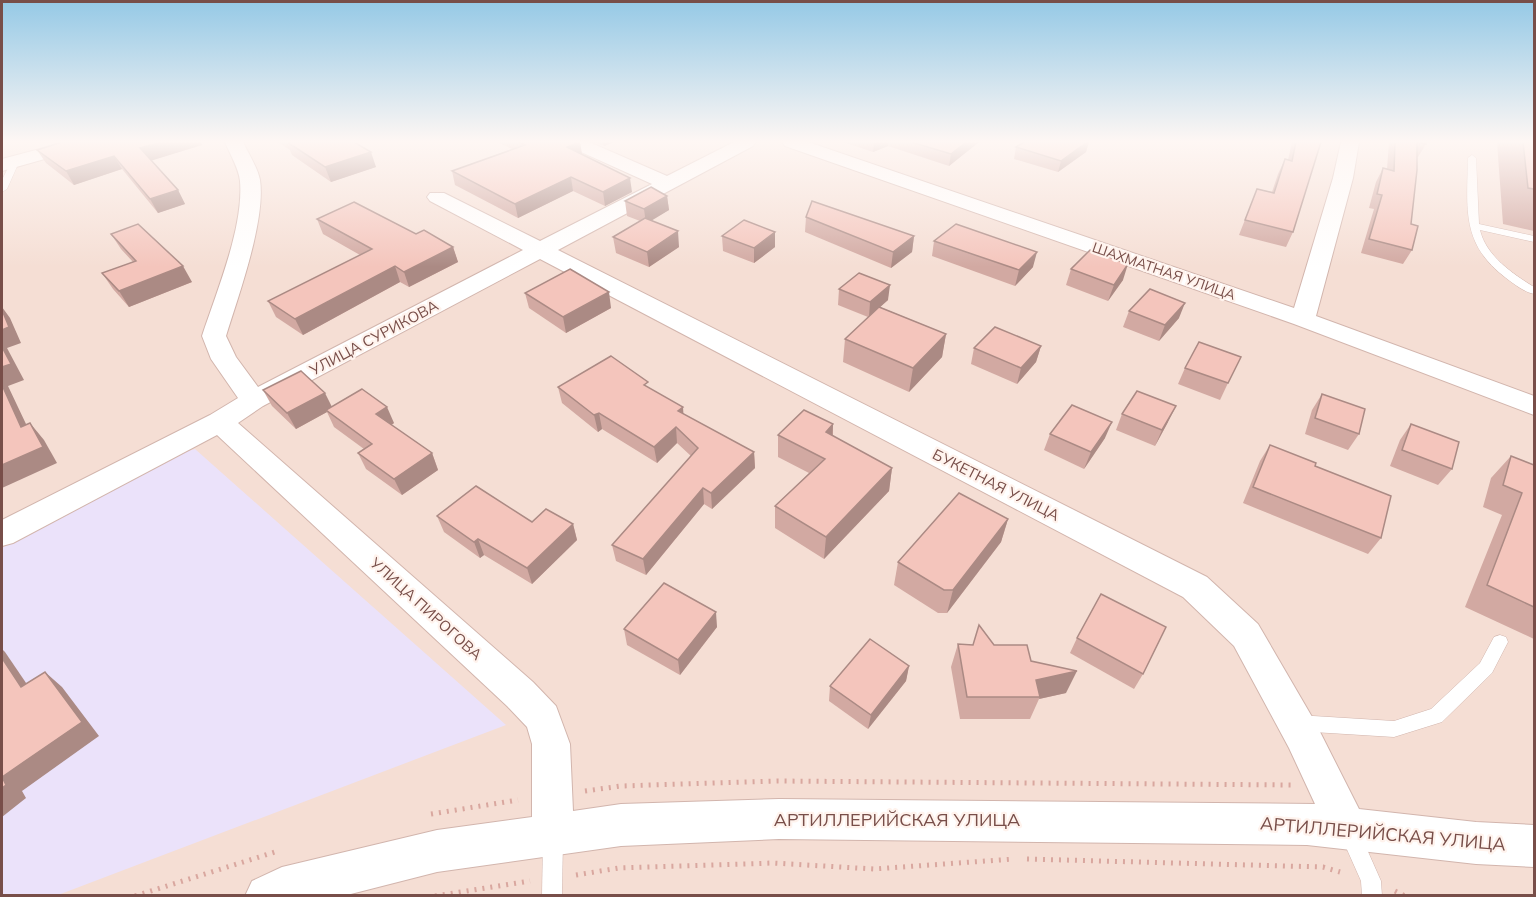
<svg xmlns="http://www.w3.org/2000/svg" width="1536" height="897" viewBox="0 0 1536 897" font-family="Mulish,sans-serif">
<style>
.residential{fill:#f5ded4}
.education{fill:#ebe2fa}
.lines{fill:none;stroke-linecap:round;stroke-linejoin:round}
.service-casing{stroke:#d2b5ad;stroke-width:1}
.minor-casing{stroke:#d2b5ad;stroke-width:2}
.path{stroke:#d9a79f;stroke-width:5;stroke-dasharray:2 6;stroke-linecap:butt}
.service{fill:#fff;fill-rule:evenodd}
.minor{fill:#fff;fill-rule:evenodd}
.wall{fill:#d2a9a2}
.shaded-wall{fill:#ab8a84}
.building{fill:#f4c5bc;stroke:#ab8a84;stroke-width:1.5}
.labels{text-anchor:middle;stroke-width:4.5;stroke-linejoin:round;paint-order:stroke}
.far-street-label{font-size:14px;fill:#784e49;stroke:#fff3ed}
.street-label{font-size:15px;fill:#784e49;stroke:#fff3ed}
.near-street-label{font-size:18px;fill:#784e49;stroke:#fff3ed}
</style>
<rect width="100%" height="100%" fill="#fdeee6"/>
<path class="residential" d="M2,142H1534V895L2,896Z"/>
<path class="education" d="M195,449L506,725L58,895L2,896V548L172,456Z"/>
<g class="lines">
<defs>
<g id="service">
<path d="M1472,155L1476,158L1479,224L1534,236V242L1480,230C1486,256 1513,274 1534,287V294C1524,292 1514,284 1506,278C1461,244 1467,209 1468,158Z"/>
<path d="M12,160L19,162L7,189L2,192V180Z"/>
<path d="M1500,635L1506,637L1508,642L1492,673L1442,722L1394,737L1297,731L1291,729L1288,723L1291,717L1297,715L1394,721L1431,709L1480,663L1494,637Z"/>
<path d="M1351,826L1358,829L1381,881L1382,896H1362L1361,881L1341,836L1344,829Z"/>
<path d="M553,828L560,831L563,838L562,896H542L543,838L546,831Z"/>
</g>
<g id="minor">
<path d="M66,142H94L91,146L2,171V159Z"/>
<path d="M225,142H243C248,153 258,168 260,180C266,220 238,297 226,336L236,357L258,387L523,250L430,201L427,197L430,193H444L540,241L652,184L568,146L565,142H589L667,176L734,142H756L753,146L558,250L1207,577L1258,624L1315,722L1359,809L1476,822L1534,825V867L1476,864L1307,845L779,839L621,846L437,872L343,896H245L252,881L282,867L437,830L532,817V744L527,727L507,706L217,435L13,543L2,546V520L210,415L238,398L211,359L202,336C216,293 244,227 240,181C239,169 230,154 225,142ZM540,259L1183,597L1234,646L1289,748L1315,804L779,799L621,804L573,811L570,744L556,706L533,682L238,423L263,406Z"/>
<path d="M782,142H808L1294,308L1333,178L1341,142H1359L1353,178L1316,316L1534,396V415L1294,324L785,146Z"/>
</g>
</defs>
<use href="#service" class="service-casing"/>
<use href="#minor" class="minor-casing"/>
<g class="path">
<path d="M585,791L621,786L778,781L1291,785"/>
<path d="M431,814L518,800"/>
<path d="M1027,859L1323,867L1340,872"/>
<path d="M576,875L619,868L773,863L874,869L1014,859"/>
<path d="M1395,891L1405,896"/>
<path d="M135,896L275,852"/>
<path d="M435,896L530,881"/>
</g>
<use href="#service" class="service"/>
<use href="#minor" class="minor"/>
</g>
<g class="wall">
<path d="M62,142H201L202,145L151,160L178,190L185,204L158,213L122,169L74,185L46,163L37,150Z"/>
<path d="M278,142H354L376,167L331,182L292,155L290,150Z"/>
<path d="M499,142H580L582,154L632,192L605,206L573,191L518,218L455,185L452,171L512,149L499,143Z"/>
<path d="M594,142H614L604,146Z"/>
<path d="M843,142H979L949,166L888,146L873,152Z"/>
<path d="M1024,142H1089L1086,152L1058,172L1014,159L1016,147Z"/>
<path d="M1292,142H1321L1293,232L1286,247L1239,235L1257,189L1272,192L1278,174L1285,159L1288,160Z"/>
<path d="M1389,142H1426V144L1418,157H1417L1411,224L1412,250L1403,264L1361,253L1374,209L1369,208L1376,182L1383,168L1387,169Z"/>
<path d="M1497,142H1534V231L1503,224Z"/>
<path d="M667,196L669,210L651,220L679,247L649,267L616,253L613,237L640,221L627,216L625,201Z"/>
<path d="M806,217L914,236L912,252L891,268L805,232Z"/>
<path d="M317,219L416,234L453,247L458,262L409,287L400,282L303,335L276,317L268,301L360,255L323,234Z"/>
<path d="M111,234L192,282L129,307L113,289L102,273L133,262L121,249Z"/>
<path d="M722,236L775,247L754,263L723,251Z"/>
<path d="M934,241L1033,267L1015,286L932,256Z"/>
<path d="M1071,269L1123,280L1108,301L1066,285Z"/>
<path d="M839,289L888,300L880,307L946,334L942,357L909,392L843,362L845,339L868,317L838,305Z"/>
<path d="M525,293L611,308L566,333L529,308Z"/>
<path d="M1129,311L1179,318L1159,341L1123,327Z"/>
<path d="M1041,346L1036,362L1017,384L971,364L974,348Z"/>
<path d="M1185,368L1228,383L1220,400L1178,384Z"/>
<path d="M558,387L649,388L683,407V414L754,452L755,468L712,509L704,504L646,575L616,561L612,545L691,456L677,443L657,463L602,429L598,432L562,403Z"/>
<path d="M263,390L394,423L391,425L432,453L438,470L402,495L366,469L358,453L364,449L334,427L327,412L296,429L272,406Z"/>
<path d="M1322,394L1359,434L1348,450L1305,434L1312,410Z"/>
<path d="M1122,414L1168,422L1155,446L1116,430Z"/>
<path d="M833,424V436L892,468L889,491L824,559L775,528V506L809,473L778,457V435Z"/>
<path d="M1411,424L1452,469L1438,485L1390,466L1400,440Z"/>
<path d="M1050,434L1105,438L1084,469L1044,450Z"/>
<path d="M1270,445L1381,538L1368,554L1243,503L1260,461Z"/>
<path d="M1511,456L1534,465V639L1465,607L1502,515L1483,507L1491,478Z"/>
<path d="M437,516L573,524L577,540L532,584L484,555L480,558L444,532Z"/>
<path d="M1008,519L1001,542L947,613H938L894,585L898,562Z"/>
<path d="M979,625L994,645L1031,661L1066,693L1039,699L1030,719H960L951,667L958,644L973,645Z"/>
<path d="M717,627L680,675L627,645L624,629Z"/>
<path d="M1077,638L1143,674L1134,689L1070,653Z"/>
<path d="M909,666L906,681L868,729L829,701L830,686Z"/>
</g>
<g class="shaded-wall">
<path d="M162,142H201L202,145L147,162L140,148Z"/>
<path d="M580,142L582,155L567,147Z"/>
<path d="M603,142H614L604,146Z"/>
<path d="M874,142H888V146L873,152Z"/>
<path d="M966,142H979L949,166L951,154Z"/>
<path d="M1087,142H1089L1086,152L1058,172L1061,161Z"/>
<path d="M371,152L376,167L331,182L325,167Z"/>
<path d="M114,156L122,169L74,185L66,171Z"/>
<path d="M571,177L573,191L518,218L515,204Z"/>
<path d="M630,178L632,192L605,206L603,192Z"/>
<path d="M178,190L185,204L158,213L150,199Z"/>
<path d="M667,196L669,210L646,224L644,209Z"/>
<path d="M678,231L679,247L649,267L647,252Z"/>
<path d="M775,232V247L754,263V248Z"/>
<path d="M914,236L912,252L891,268L893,252Z"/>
<path d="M453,247L458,262L409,287L404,272Z"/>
<path d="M1037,252L1033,267L1015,286L1019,270Z"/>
<path d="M1128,264L1123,280L1108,301L1114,285Z"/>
<path d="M183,266L192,282L129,307L119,291Z"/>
<path d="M395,266L400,282L303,335L295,319Z"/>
<path d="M890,285L888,300L869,317L870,302Z"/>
<path d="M609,292L611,308L566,333L563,317Z"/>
<path d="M1185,303L1179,318L1159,341L1165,325Z"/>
<path d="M2,307L10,318L21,343L7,348L24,380L8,386L35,443L21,427L2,385Z"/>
<path d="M946,334L942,357L909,392L913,368Z"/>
<path d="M1041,346L1036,362L1017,384L1021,368Z"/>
<path d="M325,393L333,409L326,410L327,412L296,429L287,413Z"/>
<path d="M1176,406L1168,422L1155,446L1162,430Z"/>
<path d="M387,407L394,423L383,431L376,414Z"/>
<path d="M683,407L684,423L678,411Z"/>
<path d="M599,413L602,429L598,432L594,415Z"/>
<path d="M1112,422L1105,438L1084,469L1091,452Z"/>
<path d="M30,423L44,440L57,463L2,488V465Z"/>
<path d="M833,424L832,446L826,432Z"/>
<path d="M676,427L677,443L657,463L654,447Z"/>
<path d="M754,452L755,468L712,509L711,493Z"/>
<path d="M432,453L438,470L402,495L394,479Z"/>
<path d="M892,468L889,491L824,559L826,537Z"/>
<path d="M703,488L704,504L646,575L643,559Z"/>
<path d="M1008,519L1001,542L947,613L953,590Z"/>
<path d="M573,524L577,540L532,584L527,568Z"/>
<path d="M478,539L484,555L480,558L474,542Z"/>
<path d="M716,612L717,627L680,675L678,660Z"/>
<path d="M2,649L5,652L39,702L21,687L2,658Z"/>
<path d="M909,666L906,681L868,729L871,715Z"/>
<path d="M1077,671L1066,693L1039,699L1040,697L1036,680Z"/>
<path d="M45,672L62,687L99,736L22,791L26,798L2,817V777Z"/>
</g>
<g class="building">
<path d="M62,142H162L140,148L178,190L150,199L114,156L66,171L37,150Z"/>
<path d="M287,142H354L371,152L325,167Z"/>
<path d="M519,142H579L567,147L630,178L603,192L571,177L515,204L452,171L525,145Z"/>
<path d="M911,142H966L951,154Z"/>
<path d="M1024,142H1087L1061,161L1016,147Z"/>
<path d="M1296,142H1321L1293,232L1245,220L1257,189L1274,193L1285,159L1292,161Z"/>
<path d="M1395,142H1426V144L1417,142V170L1411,224L1418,226L1412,250L1369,239L1382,195L1377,194L1383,168L1394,171Z"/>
<path d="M1523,142H1534V189L1528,188Z"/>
<path d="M651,187L667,196L644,209L625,201Z"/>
<path d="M812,201L914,236L893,252L806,217Z"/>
<path d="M354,202L416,234L424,230L453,247L404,272L395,266L295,319L268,301L372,249L317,219Z"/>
<path d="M645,218L678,231L647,252L613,237Z"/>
<path d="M744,220L775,232L754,248L722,236Z"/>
<path d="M138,224L183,266L119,291L102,273L136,261L111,234Z"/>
<path d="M956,224L1037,252L1019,270L934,241Z"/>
<path d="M1090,250L1128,264L1114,285L1071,269Z"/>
<path d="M570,269L609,292L563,317L525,293Z"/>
<path d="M859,273L890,285L870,302L839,289Z"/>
<path d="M1150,289L1185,303L1165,325L1129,311Z"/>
<path d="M879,307L946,334L913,368L845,339Z"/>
<path d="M2,310L9,327L2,330Z"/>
<path d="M995,327L1041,346L1021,368L974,348Z"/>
<path d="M1199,342L1241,357L1228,383L1185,368Z"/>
<path d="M2,347L11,364L2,367Z"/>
<path d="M611,356L648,382L644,385L683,407L678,411L754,452L711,493L703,488L643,559L612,545L698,448L676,427L654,447L599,413L594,415L558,387Z"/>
<path d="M301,371L325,393L287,413L263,390Z"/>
<path d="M2,385L21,427L30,423L43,447L2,465Z"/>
<path d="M362,389L387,407L376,414L432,453L394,479L358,453L372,444L326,410Z"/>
<path d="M1137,391L1176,406L1162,430L1122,414Z"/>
<path d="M1322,394L1365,409L1359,434L1315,418Z"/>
<path d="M1072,405L1112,422L1091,452L1050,434Z"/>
<path d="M804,410L833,424L826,432L892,468L826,537L775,506L825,459L778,435Z"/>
<path d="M1411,424L1459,442L1452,469L1402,450Z"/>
<path d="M1270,445L1316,463L1315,466L1391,496L1381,538L1253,487Z"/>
<path d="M1511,456L1534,465V607L1487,585L1522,493L1503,485Z"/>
<path d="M476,486L532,522L546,509L573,524L527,568L478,539L474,542L437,516Z"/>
<path d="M959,493L1008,519L953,590H944L898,562Z"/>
<path d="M664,583L716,612L678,660L624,629Z"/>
<path d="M1101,594L1166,627L1143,674L1077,638Z"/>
<path d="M979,625L994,645H1027L1031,661L1077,671L1036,680L1040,697H967L958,644L973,645Z"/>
<path d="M870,639L909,666L871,715L830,686Z"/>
<path d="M2,658L21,687L45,672L82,722L2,777Z"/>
<path d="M2,777L6,785L2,788Z"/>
</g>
<linearGradient id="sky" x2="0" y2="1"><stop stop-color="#95c9e6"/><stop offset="0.53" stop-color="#fef7f4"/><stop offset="1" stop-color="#fef7f4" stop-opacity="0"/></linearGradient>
<rect width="1536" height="267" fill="url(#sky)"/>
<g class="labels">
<g class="far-street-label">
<text transform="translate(1164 271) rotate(19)" y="5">ШАХМАТНАЯ УЛИЦА</text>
</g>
<g class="street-label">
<text transform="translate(374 338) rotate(-28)" y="5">УЛИЦА СУРИКОВА</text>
<text transform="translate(996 485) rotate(27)" y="5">БУКЕТНАЯ УЛИЦА</text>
<text transform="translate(426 609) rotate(42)" y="5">УЛИЦА ПИРОГОВА</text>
</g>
<g class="near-street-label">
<text x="897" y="826">АРТИЛЛЕРИЙСКАЯ УЛИЦА</text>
<text transform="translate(1383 834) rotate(5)" y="6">АРТИЛЛЕРИЙСКАЯ УЛИЦА</text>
</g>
</g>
<rect width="1536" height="897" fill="none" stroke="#784e49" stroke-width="6"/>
</svg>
